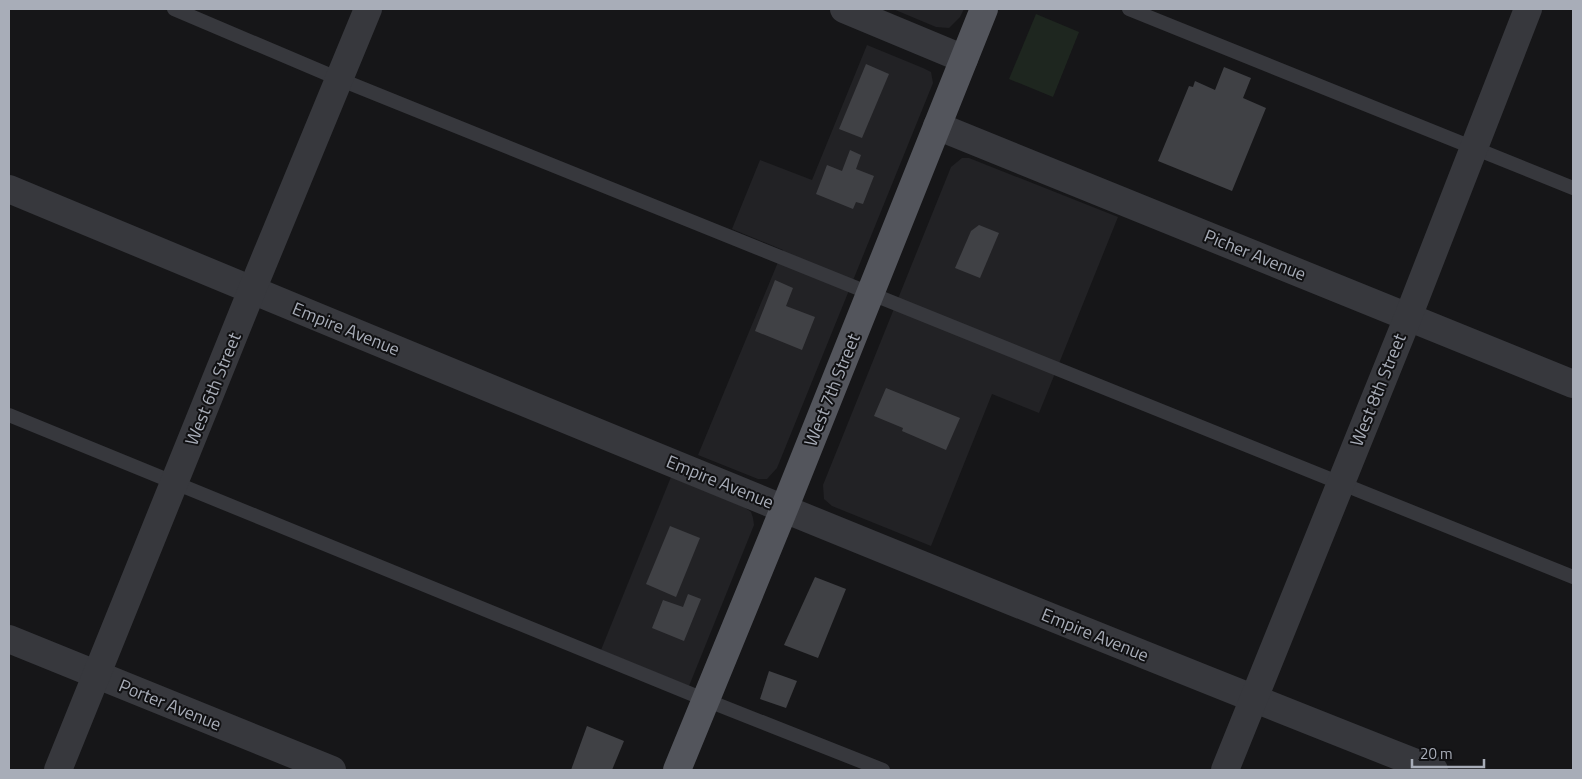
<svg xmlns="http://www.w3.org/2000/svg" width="1582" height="779" viewBox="0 0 1582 779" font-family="'Titillium Web',sans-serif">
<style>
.built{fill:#222225}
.park{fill:#1e261f}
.building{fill:#404145}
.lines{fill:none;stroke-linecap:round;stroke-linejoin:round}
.service{stroke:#37383d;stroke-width:14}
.minor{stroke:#37383d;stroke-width:28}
.primary{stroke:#53555c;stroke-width:28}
.labels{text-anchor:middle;stroke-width:4;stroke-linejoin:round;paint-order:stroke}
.street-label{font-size:18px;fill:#a8adb8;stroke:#111113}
</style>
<rect width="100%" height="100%" fill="#161618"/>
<g class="built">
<path d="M893,9H964L960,17L949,28L936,27Z"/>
<path d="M867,45L923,68L931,72L933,83L777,468L767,479H758L698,455L783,250L732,229L760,160L812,180Z"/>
<path d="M962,158H969L1118,217L1039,413L992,394L931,546L832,506L824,499L823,485L951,167Z"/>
<path d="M671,477L744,507L751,512L753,518L754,525L689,686L601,650Z"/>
</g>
<path class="park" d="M1036,14L1079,32L1053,97L1009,79Z"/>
<g class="building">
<path d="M866,64L889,74L862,138L839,129Z"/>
<path d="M1224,67L1251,78L1243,98L1266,108L1232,191L1158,161L1189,86L1193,87L1195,81L1215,90Z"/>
<path d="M850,150L861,155L856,169L874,176L863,204L856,202L853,209L816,194L827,165L842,171Z"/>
<path d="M979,225L999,233L980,278L955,268L971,231Z"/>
<path d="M775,280L793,288L786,306L815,317L802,350L755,331Z"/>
<path d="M886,388L960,418L946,450L902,431L903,428L874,416Z"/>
<path d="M670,526L700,538L676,597L646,584Z"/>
<path d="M815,577L846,589L818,658L784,645Z"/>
<path d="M688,594L701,599L684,641L652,628L663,600L683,607Z"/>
<path d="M769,671L797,681L786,708L760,699Z"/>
<path d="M587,726L624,741L612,770H571Z"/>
</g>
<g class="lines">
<g class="service">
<path d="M174,9L339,79L1573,577"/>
<path d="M1129,9L1573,188"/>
<path d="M9,415L706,700L883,770"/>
</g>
<g class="minor">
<path d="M844,9L964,59"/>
<path d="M937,126L1573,384"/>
<path d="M9,189C482,386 957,582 1434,770"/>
<path d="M9,639L332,770"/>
<path d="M58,770L252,290L368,9"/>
<path d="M1225,770L1408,317L1528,9"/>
</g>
<path class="primary" d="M677,770L784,509L984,9"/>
</g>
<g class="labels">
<g class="street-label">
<text transform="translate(1255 255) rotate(22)" y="6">Picher Avenue</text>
<text transform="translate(346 329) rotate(22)" y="6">Empire Avenue</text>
<text transform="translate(213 389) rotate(-68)" y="6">West 6th Street</text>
<text transform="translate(832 390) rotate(-68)" y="6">West 7th Street</text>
<text transform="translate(1378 390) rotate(-68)" y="6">West 8th Street</text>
<text transform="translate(720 482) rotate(22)" y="6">Empire Avenue</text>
<text transform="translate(1095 635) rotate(22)" y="6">Empire Avenue</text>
<text transform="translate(170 705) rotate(22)" y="6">Porter Avenue</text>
</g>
</g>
<rect width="1582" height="779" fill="none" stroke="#a8adb8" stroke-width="20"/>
<path d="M1412 759v8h72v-8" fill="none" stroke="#a8adb8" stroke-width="2.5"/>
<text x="1420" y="759" font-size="15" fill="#a8adb8" stroke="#111113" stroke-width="4" paint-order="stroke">20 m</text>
</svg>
